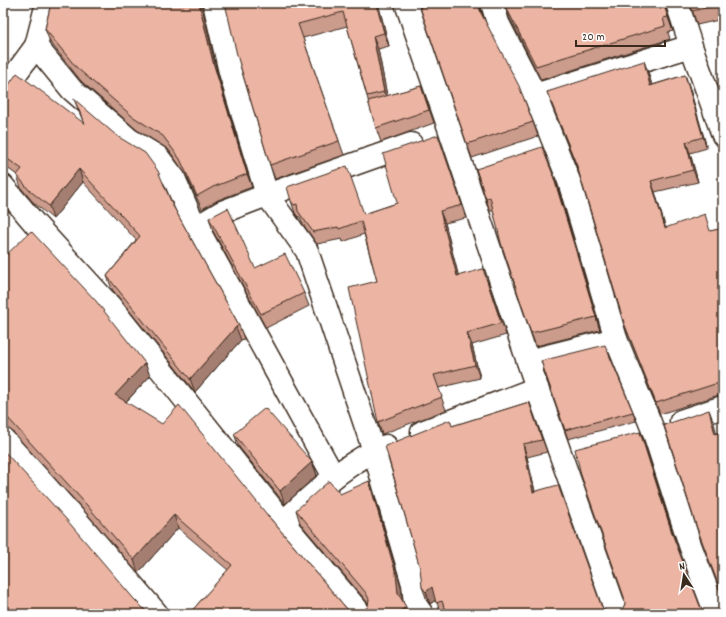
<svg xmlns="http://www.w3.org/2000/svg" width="726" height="617" viewBox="0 0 726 617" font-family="Dekko,sans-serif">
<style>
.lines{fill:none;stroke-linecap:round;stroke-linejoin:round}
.street-casing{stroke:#3b2a1e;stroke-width:25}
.street{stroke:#fff;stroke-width:22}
.wall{fill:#cb9b8c;stroke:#3b2a1e}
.shaded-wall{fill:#a57e72;stroke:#3b2a1e}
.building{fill:#ecb4a3;stroke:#3b2a1e}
</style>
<rect width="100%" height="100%" fill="#fff"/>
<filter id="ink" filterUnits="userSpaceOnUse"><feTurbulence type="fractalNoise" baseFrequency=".025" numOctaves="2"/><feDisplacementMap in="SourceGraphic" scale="8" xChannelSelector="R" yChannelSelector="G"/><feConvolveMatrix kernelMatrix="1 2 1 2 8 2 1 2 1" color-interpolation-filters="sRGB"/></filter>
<g filter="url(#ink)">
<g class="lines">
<defs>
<g id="street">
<path d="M214,3L230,72L267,195L307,251L374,451L413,584L415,604L422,614"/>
<path d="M406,3L450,131L537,388L617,614"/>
<path d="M492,3L498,23L535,95L569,181L616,339L653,430L690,545L716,614"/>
<path d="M677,3L691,46L723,135"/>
<path d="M36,46L72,90L130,140L158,157L174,178L189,213L334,477"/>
<path d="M3,91L36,46L47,3"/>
<path d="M535,95L691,46"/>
<path d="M3,186L36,225L110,306L283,522L361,614"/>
<path d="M202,224L222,212L267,195L411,144"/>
<path d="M528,361L616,339"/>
<path d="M681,421L723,407"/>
<path d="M422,432L537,388"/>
<path d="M3,439L80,524L157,614"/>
<path d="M283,522C314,494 347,461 386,446"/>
</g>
</defs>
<use href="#street" class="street-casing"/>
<use href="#street" class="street"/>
</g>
<g class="wall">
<path d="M51,3H202V6L218,76L252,187L218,200L202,209L185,173L168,149L137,130L81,81L50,42L45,29Z"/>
<path d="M225,3H378L389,46L378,49L387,96L421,86L434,123L381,142L376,128L347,26L303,38L344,155L275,179L270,165Z"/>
<path d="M504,3L665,7L673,31L668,32L670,39L541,80L510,18Z"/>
<path d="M690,3H723V19L697,25Z"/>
<path d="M424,6H480L483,17L533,122L538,136L472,158L467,144Z"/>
<path d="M648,72L652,85L685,75L689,86L707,148L690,153L698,182L655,192L665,228L711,231L723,228V395H719L660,414L624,323L578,170L547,92Z"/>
<path d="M3,97L84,124L74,99L173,206L239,325L244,339L241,340L195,392L112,289L107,276L136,240L83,182L53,219L34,203L21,188L17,175L3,165Z"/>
<path d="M442,147L466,218L445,223L458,276L488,281L506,335L472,345L480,378L438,388L446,410L382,434L378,422L377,281L364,234L343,242L342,239L317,244L303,224L300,217H298L295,213L291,201L364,214L397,203Z"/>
<path d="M476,169L557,185L600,330L536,346L531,333L493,211H490Z"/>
<path d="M209,218L255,268L304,293L309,306L266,328L213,231Z"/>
<path d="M3,258L145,363L150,376L126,402L269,517L347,609L353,613H359L365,610L368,606V603L300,523L296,510L340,494L373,493L401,586L402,600L409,614H189L228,570L178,528L138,573L89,516L12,431L6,427H3Z"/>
<path d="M541,361L633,412L636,421L568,439Z"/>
<path d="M529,402L547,452L527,457L535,491L604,610L610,613H616L622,610L625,604L640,432L677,546L700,606L704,611L710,614H723H441L436,600L430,604L427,600L422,587L452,426Z"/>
<path d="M234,434L312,462L317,475L285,504L239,447Z"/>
</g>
<g class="shaded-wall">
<path d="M199,3H202V6L218,76L252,187L247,174L213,62Z"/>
<path d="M376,3H378L389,46L384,33Z"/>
<path d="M478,3H480V6L486,27Z"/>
<path d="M663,3H665V7L673,31Z"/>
<path d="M373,36L378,49L389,106L384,92Z"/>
<path d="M644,61L648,72L655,97L650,86Z"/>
<path d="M685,75L689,86L707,148L703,137Z"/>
<path d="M686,142L690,153L698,182L693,170Z"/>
<path d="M79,169L83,182L53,219L49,206Z"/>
<path d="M552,172L557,185L600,330L596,317Z"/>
<path d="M651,181L655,192L669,239L665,228Z"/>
<path d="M440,211L445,223L462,289L457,276Z"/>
<path d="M236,327L241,340L195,392L190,379Z"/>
<path d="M467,333L472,345L480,378L475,365Z"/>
<path d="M145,363L150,376L120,408L115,395Z"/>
<path d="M709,410L714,423L720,446L715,434Z"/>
<path d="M640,432L645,445L678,549L673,536Z"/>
<path d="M523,444L527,457L538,505L533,492Z"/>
<path d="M312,462L317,475L285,504L280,491Z"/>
<path d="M369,481L373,493L401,586L403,606L398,593Z"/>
<path d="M174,515L178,528L138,573L134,560Z"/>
<path d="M432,587L437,599L430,604L426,592Z"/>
<path d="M406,607L409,614H396Z"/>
</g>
<g class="building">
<path d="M51,3H199L213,62L247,174L213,187L197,196L180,159L163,136L132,116L76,67L45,29Z"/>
<path d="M225,3H376L384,33L373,36L384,92L367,96L343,12L298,24L339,141L270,165L237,55Z"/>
<path d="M423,3H478L481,13L519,86L533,122L467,144L420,7L424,6Z"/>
<path d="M504,3H663L668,17L663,18L665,26L536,66Z"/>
<path d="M690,3H723V4L692,11Z"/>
<path d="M644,61L650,86L685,75L703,137L686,142L693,170L651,181L665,228L705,214L710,231L723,228V384H715L656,403L624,323L577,166L547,92Z"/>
<path d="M17,73L85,124L74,99L117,136L145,153L158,171L173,206L239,325L236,327L190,379L107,276L140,236L79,169L49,206L29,190L17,175L22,169L3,156V97L8,86Z"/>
<path d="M421,86L429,110L376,128L368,101Z"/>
<path d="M438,135L462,205L440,211L457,276L483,269L501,323L467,333L475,365L434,375L442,397L378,422L349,288L377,281L361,221L339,229L338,227L313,232L298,211L297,204L294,205L291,201L287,187L347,166L364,214L397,203L383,154Z"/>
<path d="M542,147L552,172L596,317L531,333L501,243L490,197L486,199L476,169Z"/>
<path d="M228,208L255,268L285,254L304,293L261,314L209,218Z"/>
<path d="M31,231L96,301L145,363L115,395L162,424L179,405L269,517L347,609L353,613H359L365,610L368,606L369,599L366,593L296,510L329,481L340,494L369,481L396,574L398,593L406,607L396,614H189L232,565L174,515L134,560L85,503L8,418L3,415V258Z"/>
<path d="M605,345L633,412L565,430L541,361Z"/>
<path d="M529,402L542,440L523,444L533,492L558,485L601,605L604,610L610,613H616L622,610L625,604L624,597L581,475L575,449L640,432L673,536L700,606L704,611L710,614L715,613L721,609L723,605V614H446L442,601L436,603L432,587L426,592L422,587L420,568L385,446L450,420L452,426Z"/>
<path d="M265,408L312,462L280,491L234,434Z"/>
<path d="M709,410L715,434L723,431V597L697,528L664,425Z"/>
<path d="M3,450L66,519L134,599L149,614H3Z"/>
</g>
</g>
<rect width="726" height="617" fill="none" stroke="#fff" stroke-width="16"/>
<rect x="8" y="8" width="710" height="601" fill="none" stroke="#3b2a1e" stroke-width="1.5" filter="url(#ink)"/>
<g transform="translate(684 575) rotate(348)" stroke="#ffffff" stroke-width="3" paint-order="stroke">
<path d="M0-3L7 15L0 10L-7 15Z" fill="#3b2a1e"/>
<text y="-6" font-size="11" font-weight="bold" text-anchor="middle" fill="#3b2a1e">N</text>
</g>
<path d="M576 40v6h89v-6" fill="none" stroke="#3b2a1e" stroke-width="2"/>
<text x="582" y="40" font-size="12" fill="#3b2a1e" stroke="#ffffff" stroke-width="3" paint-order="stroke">20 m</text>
</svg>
